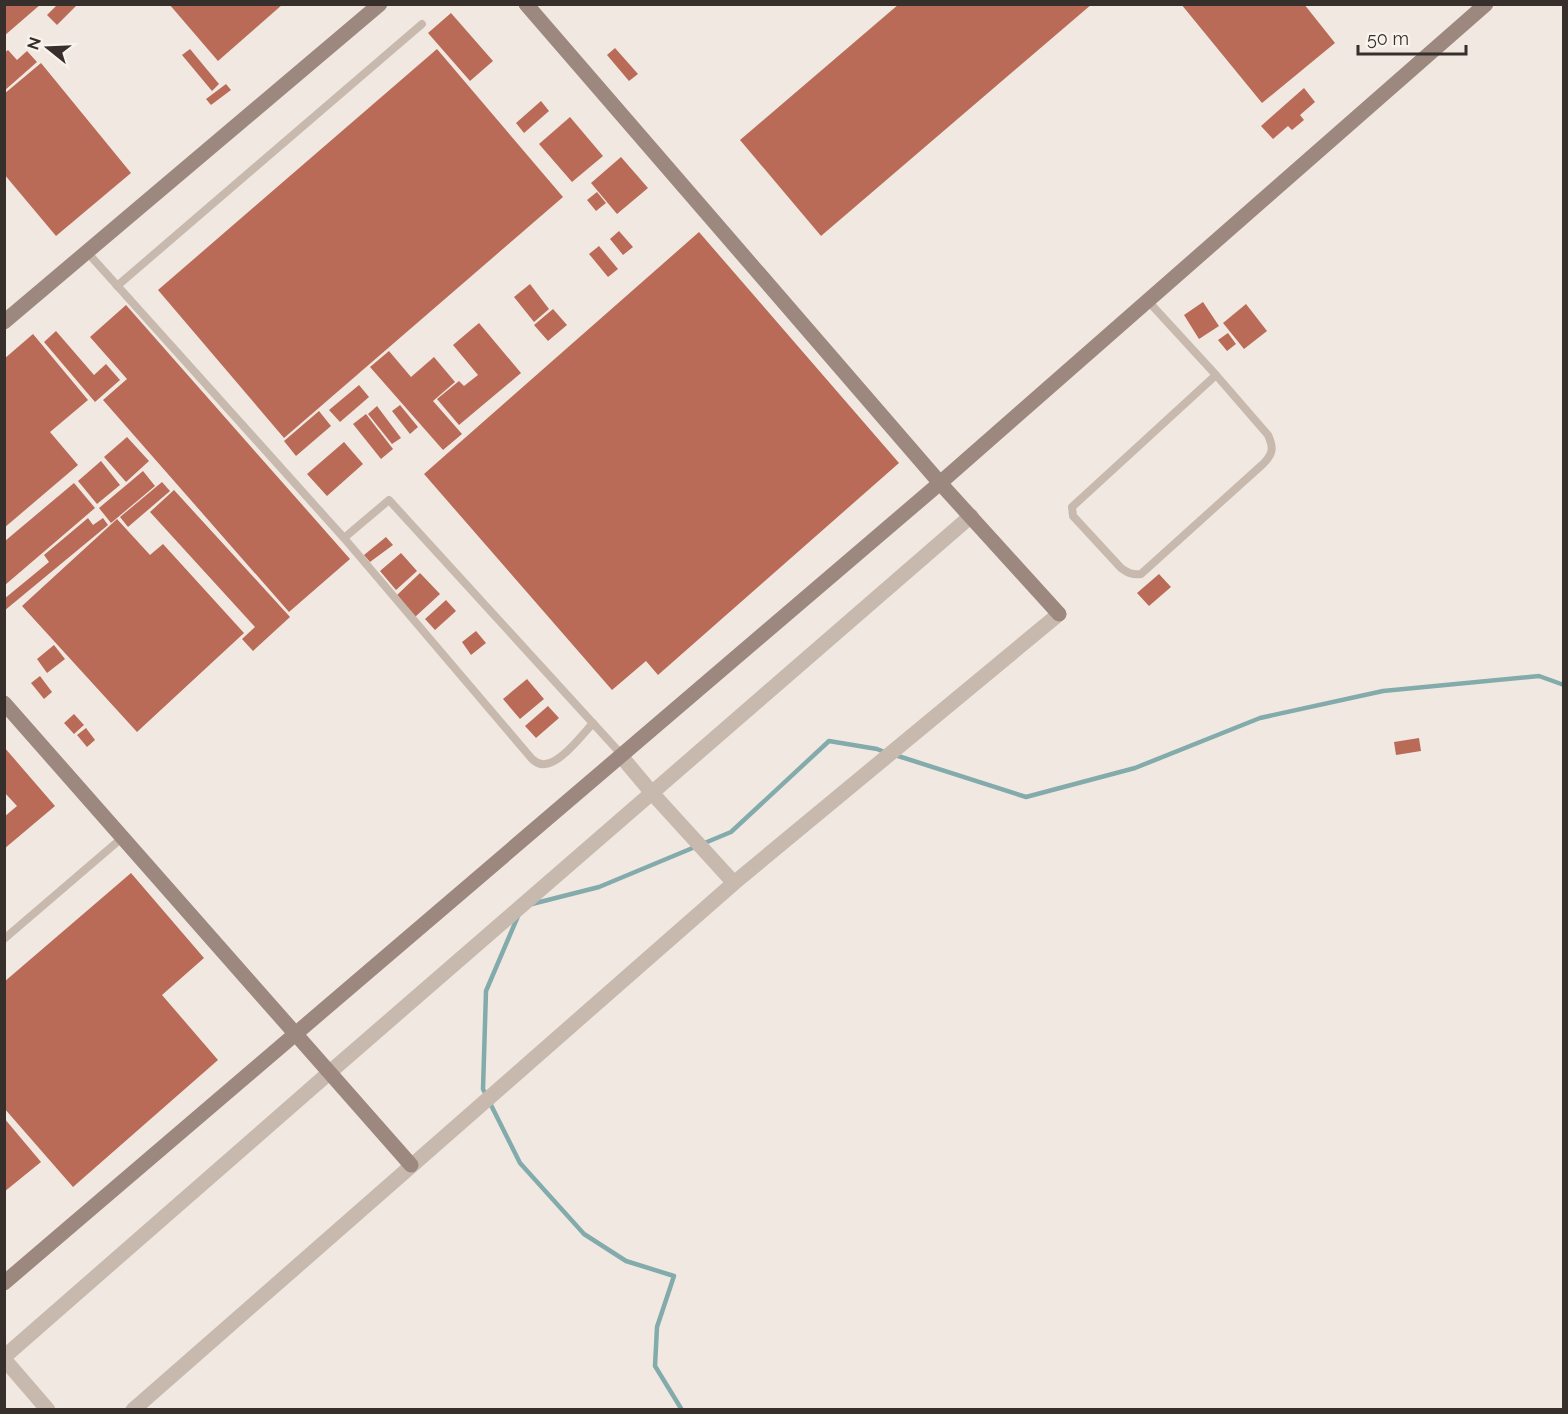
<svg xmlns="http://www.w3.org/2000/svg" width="1568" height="1414" viewBox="0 0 1568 1414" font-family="Raleway,sans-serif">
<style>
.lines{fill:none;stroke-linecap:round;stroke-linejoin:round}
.stream{stroke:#83abab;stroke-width:4.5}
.building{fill:#b96b57}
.lane{stroke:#c8b9ae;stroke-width:8}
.street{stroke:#c8b9ae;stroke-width:15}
.secondary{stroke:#9c887f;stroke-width:15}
</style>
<rect width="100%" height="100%" fill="#f1e9e1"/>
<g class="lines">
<g class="stream">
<path d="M895,755L1026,797L1135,768L1260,718L1383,691L1539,676L1564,685"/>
<path d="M532,904L599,887L731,832L829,741L877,749L887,753"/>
<path d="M518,916L486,991L483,1089L520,1163L584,1234L626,1261L674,1276L657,1327L655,1366L682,1410"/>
</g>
</g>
<g class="building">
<path d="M4,4H41L4,36Z"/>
<path d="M58,4H78L57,25L47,15Z"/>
<path d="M169,4H283L218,61Z"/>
<path d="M899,4H1092L821,236L740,140Z"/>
<path d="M1181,4H1304L1335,43L1262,103Z"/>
<path d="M451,13L493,61L470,81L428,33Z"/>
<path d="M615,48L638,74L629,81L607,55Z"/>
<path d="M190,49L219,84L212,91L182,55Z"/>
<path d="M437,49L563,197L284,438L158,290Z"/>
<path d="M8,50L17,60L27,51L37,62L4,91V53Z"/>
<path d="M41,63L131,173L56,236L4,174V94Z"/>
<path d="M226,84L231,90L211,105L206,99Z"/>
<path d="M1304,88L1315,102L1300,115L1304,120L1292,130L1288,126L1273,139L1261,126Z"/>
<path d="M541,101L549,111L524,133L516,123Z"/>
<path d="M570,117L603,156L572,182L539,144Z"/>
<path d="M621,157L648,188L617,214L591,183Z"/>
<path d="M597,192L606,203L596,211L587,200Z"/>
<path d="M619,231L633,247L623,255L610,239Z"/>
<path d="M699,232L899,463L658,675L646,661L612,690L424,474Z"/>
<path d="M599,246L618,269L608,277L589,254Z"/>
<path d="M530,284L549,309L534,322L514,297Z"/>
<path d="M1203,302L1219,326L1199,339L1184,315Z"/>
<path d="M1246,304L1267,331L1244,349L1223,323Z"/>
<path d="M126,305L350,559L289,612L103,400L127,379L90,337Z"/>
<path d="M553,309L567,325L548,341L534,325Z"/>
<path d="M479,323L521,373L459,425L437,399L459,381L464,386L478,375L453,345Z"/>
<path d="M56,331L94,375L106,364L120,380L95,402L44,342Z"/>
<path d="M1228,333L1236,344L1227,351L1218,340Z"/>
<path d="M33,334L88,400L50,432L78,465L4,528V359Z"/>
<path d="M389,351L411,377L434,357L455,382L433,401L462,434L443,450L370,367Z"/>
<path d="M359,385L369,397L340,422L329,410Z"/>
<path d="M400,405L418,427L410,434L392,411Z"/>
<path d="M377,406L401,438L392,444L368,414Z"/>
<path d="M319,411L331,426L296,456L284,441Z"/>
<path d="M366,414L393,449L381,459L353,424Z"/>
<path d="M127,437L149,461L126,482L104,457Z"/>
<path d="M344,442L363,464L327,496L307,474Z"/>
<path d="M101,461L120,485L97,504L78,481Z"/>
<path d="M143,471L155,486L111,523L99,508Z"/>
<path d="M162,482L170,491L128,527L120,517Z"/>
<path d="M74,483L95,508L5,585V541Z"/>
<path d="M174,490L290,617L253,651L242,639L255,627L150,512Z"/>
<path d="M88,518L93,525L103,518L108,525L4,611V599L49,562L44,555Z"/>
<path d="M117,519L150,555L163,544L244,633L137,732L22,606Z"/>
<path d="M386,537L393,545L370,562L364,555Z"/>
<path d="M401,553L417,571L396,590L380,571Z"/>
<path d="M420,573L440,594L415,617L396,596Z"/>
<path d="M1159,574L1171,587L1149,606L1137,593Z"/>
<path d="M446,600L456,611L435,630L425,619Z"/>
<path d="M476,631L486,643L471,655L462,642Z"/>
<path d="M54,645L65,659L47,673L37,659Z"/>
<path d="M40,676L52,692L44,699L31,683Z"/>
<path d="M527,679L544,699L520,719L503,699Z"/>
<path d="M548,706L559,718L536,738L525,726Z"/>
<path d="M74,714L84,725L74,734L64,723Z"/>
<path d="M86,728L95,740L87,747L77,735Z"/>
<path d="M1419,738L1421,751L1396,755L1394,742Z"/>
<path d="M4,747L55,806L4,849V817L17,806L4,792Z"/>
<path d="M131,873L204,958L162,995L218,1060L73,1187L4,1108V982Z"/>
<path d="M4,1118L41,1162L4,1192Z"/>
</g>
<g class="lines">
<g class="lane">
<path d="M87,252L344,538L532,759C536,762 539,765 545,764C561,763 583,734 593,723"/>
<path d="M117,286L422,24"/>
<path d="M1148,301L1216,375L1268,435C1274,448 1273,454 1263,464L1141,574C1132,575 1128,573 1121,568L1073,516L1072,507L1216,375"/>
<path d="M344,538L389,500L622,755"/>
<path d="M4,939L123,837"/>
</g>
<g class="street">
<path d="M621,756L652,793L734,883"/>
<path d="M4,1357L330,1072L971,516"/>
<path d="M4,1359L48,1410"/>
<path d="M133,1410L734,883L1059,614"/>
</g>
<g class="secondary">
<path d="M526,4L940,483L1059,614"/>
<path d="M4,322L380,4"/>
<path d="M4,703L411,1165"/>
<path d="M4,1283L940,483L1486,4"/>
</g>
</g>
<rect width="1568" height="1414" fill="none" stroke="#372f2b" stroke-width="12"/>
<g transform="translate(48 48) rotate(288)" stroke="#f9f3ed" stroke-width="4.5" paint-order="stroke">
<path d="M0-4.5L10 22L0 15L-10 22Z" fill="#372f2b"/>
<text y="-9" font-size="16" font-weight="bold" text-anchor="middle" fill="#372f2b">N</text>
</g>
<path d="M1358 45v9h108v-9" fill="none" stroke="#372f2b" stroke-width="3"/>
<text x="1367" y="45" font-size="18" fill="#372f2b" stroke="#f9f3ed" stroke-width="4.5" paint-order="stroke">50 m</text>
</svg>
